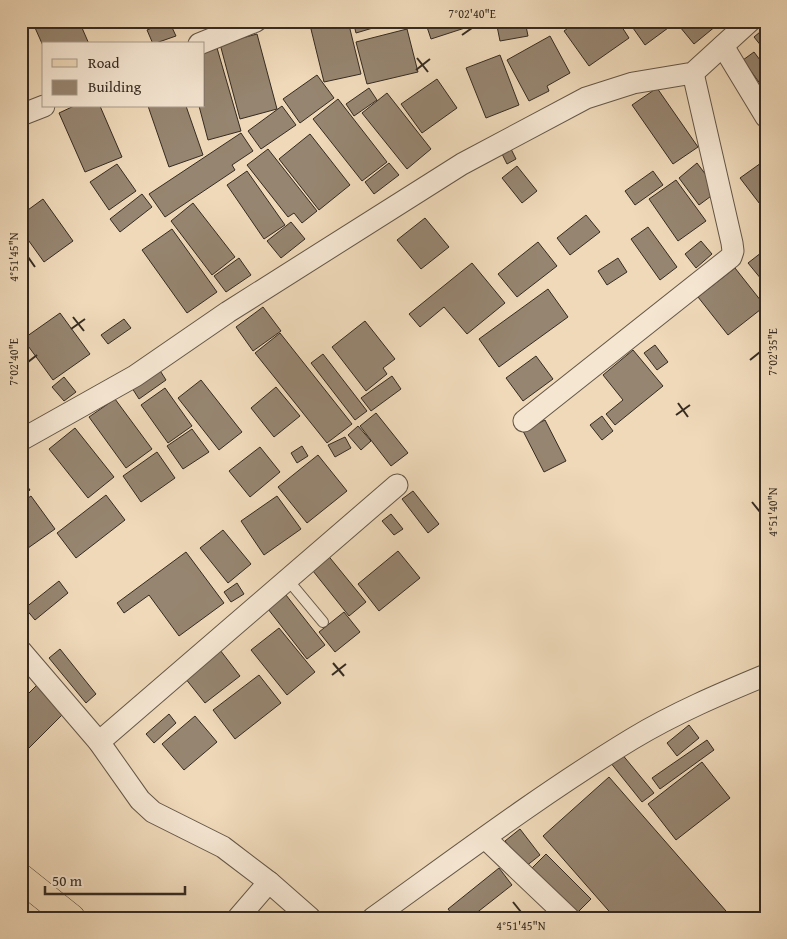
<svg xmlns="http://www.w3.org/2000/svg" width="787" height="939" viewBox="0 0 787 939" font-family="'Gentium Book Plus',serif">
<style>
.building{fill:#968570;stroke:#362b21}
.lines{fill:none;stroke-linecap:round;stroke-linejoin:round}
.lane-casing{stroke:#645647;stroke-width:12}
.street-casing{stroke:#645647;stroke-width:23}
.primary-casing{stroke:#362b21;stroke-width:29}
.lane{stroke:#f5e6d2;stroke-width:10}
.street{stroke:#f5e6d2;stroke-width:21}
.primary{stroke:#efd9b9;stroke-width:28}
.ticks{fill:none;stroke:#362b21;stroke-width:2}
.neatline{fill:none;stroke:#362b21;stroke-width:2}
.ticks-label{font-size:12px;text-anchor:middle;fill:#362b21}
</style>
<rect width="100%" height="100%" fill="#efd9b9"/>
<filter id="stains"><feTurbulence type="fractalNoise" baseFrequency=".004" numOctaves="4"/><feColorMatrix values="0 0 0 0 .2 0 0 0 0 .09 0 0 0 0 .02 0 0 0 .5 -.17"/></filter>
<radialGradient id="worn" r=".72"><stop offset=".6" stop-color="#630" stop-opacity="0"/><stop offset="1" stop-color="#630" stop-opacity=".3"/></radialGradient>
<g class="building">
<path d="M32,21H79L89,44H44V48Z"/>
<path d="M169,21L176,36L153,44L147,30Z"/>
<path d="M309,21H348L361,74L324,82Z"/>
<path d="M353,21H393V22L356,33Z"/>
<path d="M425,21H469L471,26L431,39Z"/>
<path d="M496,21H525L528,36L500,41Z"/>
<path d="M578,21H618L629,38L589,66L564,31Z"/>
<path d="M628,21H664L668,28L645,45Z"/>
<path d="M687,21H722L694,44L680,27Z"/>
<path d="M766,27V52L754,37Z"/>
<path d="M407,29L418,72L367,84L356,42Z"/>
<path d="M257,34L277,109L240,119L220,44Z"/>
<path d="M550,36L570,73L547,86L549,91L529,101L507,60Z"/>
<path d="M217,48L241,131L208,140L199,106H204V52Z"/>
<path d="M754,52L766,68V92L743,60Z"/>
<path d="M500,55L519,105L486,118L466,68Z"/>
<path d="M317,75L334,98L300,123L283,99Z"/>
<path d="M437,79L457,108L422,133L401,104Z"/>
<path d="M369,88L377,100L354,116L346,104Z"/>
<path d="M657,88L698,147L673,164L632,105Z"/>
<path d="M387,93L431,149L407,169L362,113Z"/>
<path d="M338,99L387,162L362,181L313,119Z"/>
<path d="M74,106H100L122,157L85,172L59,113Z"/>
<path d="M148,106H186L203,155L169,167Z"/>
<path d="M282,106L296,125L261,149L248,131Z"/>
<path d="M241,133L253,151L232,165L235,170L165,217L149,194Z"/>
<path d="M310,134L350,185L319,210L279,159Z"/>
<path d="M510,147L516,159L507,164L501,152Z"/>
<path d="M268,149L317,211L302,223L294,213L288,217L247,165Z"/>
<path d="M389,163L399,175L374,194L365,182Z"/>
<path d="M697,163L718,191L699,205L679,178Z"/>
<path d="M761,163L766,170V212L740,178Z"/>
<path d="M117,164L136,191L109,210L90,182Z"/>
<path d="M517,166L537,191L522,203L502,178Z"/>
<path d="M247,171L285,225L264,239L227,185Z"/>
<path d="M653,171L663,185L635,205L625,191Z"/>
<path d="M676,180L706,221L678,241L649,199Z"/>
<path d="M142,194L152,207L120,232L110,219Z"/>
<path d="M43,199L73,241L44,262L21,230V215Z"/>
<path d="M193,203L235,257L212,275L171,221Z"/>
<path d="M586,215L600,232L570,255L557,238Z"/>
<path d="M425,218L449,247L421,269L397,240Z"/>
<path d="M291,222L305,239L281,258L267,241Z"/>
<path d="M648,227L677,267L660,280L631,239Z"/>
<path d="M172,229L217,292L187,313L142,250Z"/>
<path d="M701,241L712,254L696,268L685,254Z"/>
<path d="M538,242L557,266L517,297L498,274Z"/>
<path d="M766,249V285L748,263Z"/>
<path d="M239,258L251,275L226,292L214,276Z"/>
<path d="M618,258L627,272L607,285L598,271Z"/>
<path d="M472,263L505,303L467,334L444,307L420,327L409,314Z"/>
<path d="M735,268L765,306L728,335L698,297Z"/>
<path d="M548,289L568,317L499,367L479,339Z"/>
<path d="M263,307L281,331L253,351L236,327Z"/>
<path d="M60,313L90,354L53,380L23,339Z"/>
<path d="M124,319L131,328L108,344L101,335Z"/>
<path d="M365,321L395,359L383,368L387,374L366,391L332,347Z"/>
<path d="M280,333L352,424L327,443L255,353Z"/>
<path d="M655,345L668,362L657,370L644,353Z"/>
<path d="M633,350L663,386L615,425L606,414L623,400L603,375Z"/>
<path d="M323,354L367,411L355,420L311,363Z"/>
<path d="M536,356L553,379L523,401L506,378Z"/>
<path d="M159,369L166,380L139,399L132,388Z"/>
<path d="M392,376L401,389L371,411L361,398Z"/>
<path d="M64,377L76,392L64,401L52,387Z"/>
<path d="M201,380L242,432L219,450L178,398Z"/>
<path d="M276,387L300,416L274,437L251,408Z"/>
<path d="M165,388L192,426L168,443L141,405Z"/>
<path d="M115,399L152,449L126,468L89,417Z"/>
<path d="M376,413L408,453L391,466L360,426Z"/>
<path d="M602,416L613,431L602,440L590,425Z"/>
<path d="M545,420L566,461L544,472L523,431Z"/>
<path d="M358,426L371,441L361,450L348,435Z"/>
<path d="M75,428L114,477L88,498L49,449Z"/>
<path d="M192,429L209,452L183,469L167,446Z"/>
<path d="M345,437L351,448L335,457L328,445Z"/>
<path d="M302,446L308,456L297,463L291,453Z"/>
<path d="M260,447L280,472L250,497L229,471Z"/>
<path d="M157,452L175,478L141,502L123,476Z"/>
<path d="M318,455L347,491L307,523L278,487Z"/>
<path d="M21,477L30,490L21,496Z"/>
<path d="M413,491L439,524L428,533L402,499Z"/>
<path d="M106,495L125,520L76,558L57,533Z"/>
<path d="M31,496L55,529L21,553V503Z"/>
<path d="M277,496L301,529L264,555L241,521Z"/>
<path d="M391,514L403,529L394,535L382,521Z"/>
<path d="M223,530L251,564L228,583L200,548Z"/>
<path d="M398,551L420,578L379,611L358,584Z"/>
<path d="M186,552L224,603L179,636L149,595L124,613L117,603Z"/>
<path d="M326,553L366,602L349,616L309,566Z"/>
<path d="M59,581L68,593L35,620L25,608Z"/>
<path d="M237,583L244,594L231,602L224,592Z"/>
<path d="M286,595L325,645L307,659L268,609Z"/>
<path d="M344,612L360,632L335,652L319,632Z"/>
<path d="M279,628L315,672L287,695L251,650Z"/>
<path d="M60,649L96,694L86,703L49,658Z"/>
<path d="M220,650L240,676L205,703L185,678Z"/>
<path d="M259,675L281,703L235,739L213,710Z"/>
<path d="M37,685L64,713L22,755L21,701Z"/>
<path d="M169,714L176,723L154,743L146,734Z"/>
<path d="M195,716L217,742L184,770L162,744Z"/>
<path d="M689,725L699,738L677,756L667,743Z"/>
<path d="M707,740L714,750L660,789L652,778Z"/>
<path d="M621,753L654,793L642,802L610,762Z"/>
<path d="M702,762L730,798L676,840L648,804Z"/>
<path d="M609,777L726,911L719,918H615L543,836Z"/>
<path d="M520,829L540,855L525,867L505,841Z"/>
<path d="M546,854L591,899L577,913L532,868Z"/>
<path d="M499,868L512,885L470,918H455L448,909Z"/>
</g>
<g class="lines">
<defs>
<path id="lane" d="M288,580L323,622"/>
<g id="street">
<path d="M199,44L256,21"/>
<path d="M723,46L766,117"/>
<path d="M21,115L44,106"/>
<path d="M524,421L731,257L733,251L732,243L693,73"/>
<path d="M21,440L135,376L228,312L462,164L586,98L633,83L693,73L750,21"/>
<path d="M21,651L99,742L140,800L153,812L223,847L269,882L310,918"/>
<path d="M99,742L397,485"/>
<path d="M485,838L569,918"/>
<path d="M238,918L269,882"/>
<path d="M373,918C458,857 543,793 632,739C675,713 720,694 766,675"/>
</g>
<path id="primary" d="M21,878L71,918"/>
</defs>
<use href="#lane" class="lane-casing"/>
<use href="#street" class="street-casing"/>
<use href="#primary" class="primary-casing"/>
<use href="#lane" class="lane"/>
<use href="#street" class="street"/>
<use href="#primary" class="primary"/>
</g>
<path class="ticks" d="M462,35L472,28M417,58L428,72M416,70L430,59M28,257L35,267M73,317L84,331M71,329L85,319M750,360L760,352M28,362L37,355M678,403L688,417M676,415L690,405M752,502L760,512M333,663L344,676M332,675L346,664M513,902L521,912"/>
<rect width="787" height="939" fill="none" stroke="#efd9b9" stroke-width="55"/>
<rect x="42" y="42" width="162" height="65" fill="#f5e6d2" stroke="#a99b8b"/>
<rect x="52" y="59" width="25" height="8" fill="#efd9b9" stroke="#a99b8b"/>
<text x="88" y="68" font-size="15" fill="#362b21">Road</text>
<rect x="52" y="80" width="25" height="15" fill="#968570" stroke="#a99b8b"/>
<text x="88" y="92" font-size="15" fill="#362b21">Building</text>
<path d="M45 886v8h140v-8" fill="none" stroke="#362b21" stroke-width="2.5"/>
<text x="52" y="886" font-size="15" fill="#362b21" stroke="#f5e6d2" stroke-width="4" paint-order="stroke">50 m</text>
<rect x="28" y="28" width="732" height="884" class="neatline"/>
<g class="ticks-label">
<text x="472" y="18">7°02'40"E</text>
<text transform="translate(14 257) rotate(-90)" y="4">4°51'45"N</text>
<text transform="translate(773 352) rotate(-90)" y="4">7°02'35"E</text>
<text transform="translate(14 362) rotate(-90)" y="4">7°02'40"E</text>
<text transform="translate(773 512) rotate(-90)" y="4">4°51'40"N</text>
<text x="521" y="930">4°51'45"N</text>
</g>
<rect width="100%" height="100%" filter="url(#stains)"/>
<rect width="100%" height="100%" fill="url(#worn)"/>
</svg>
